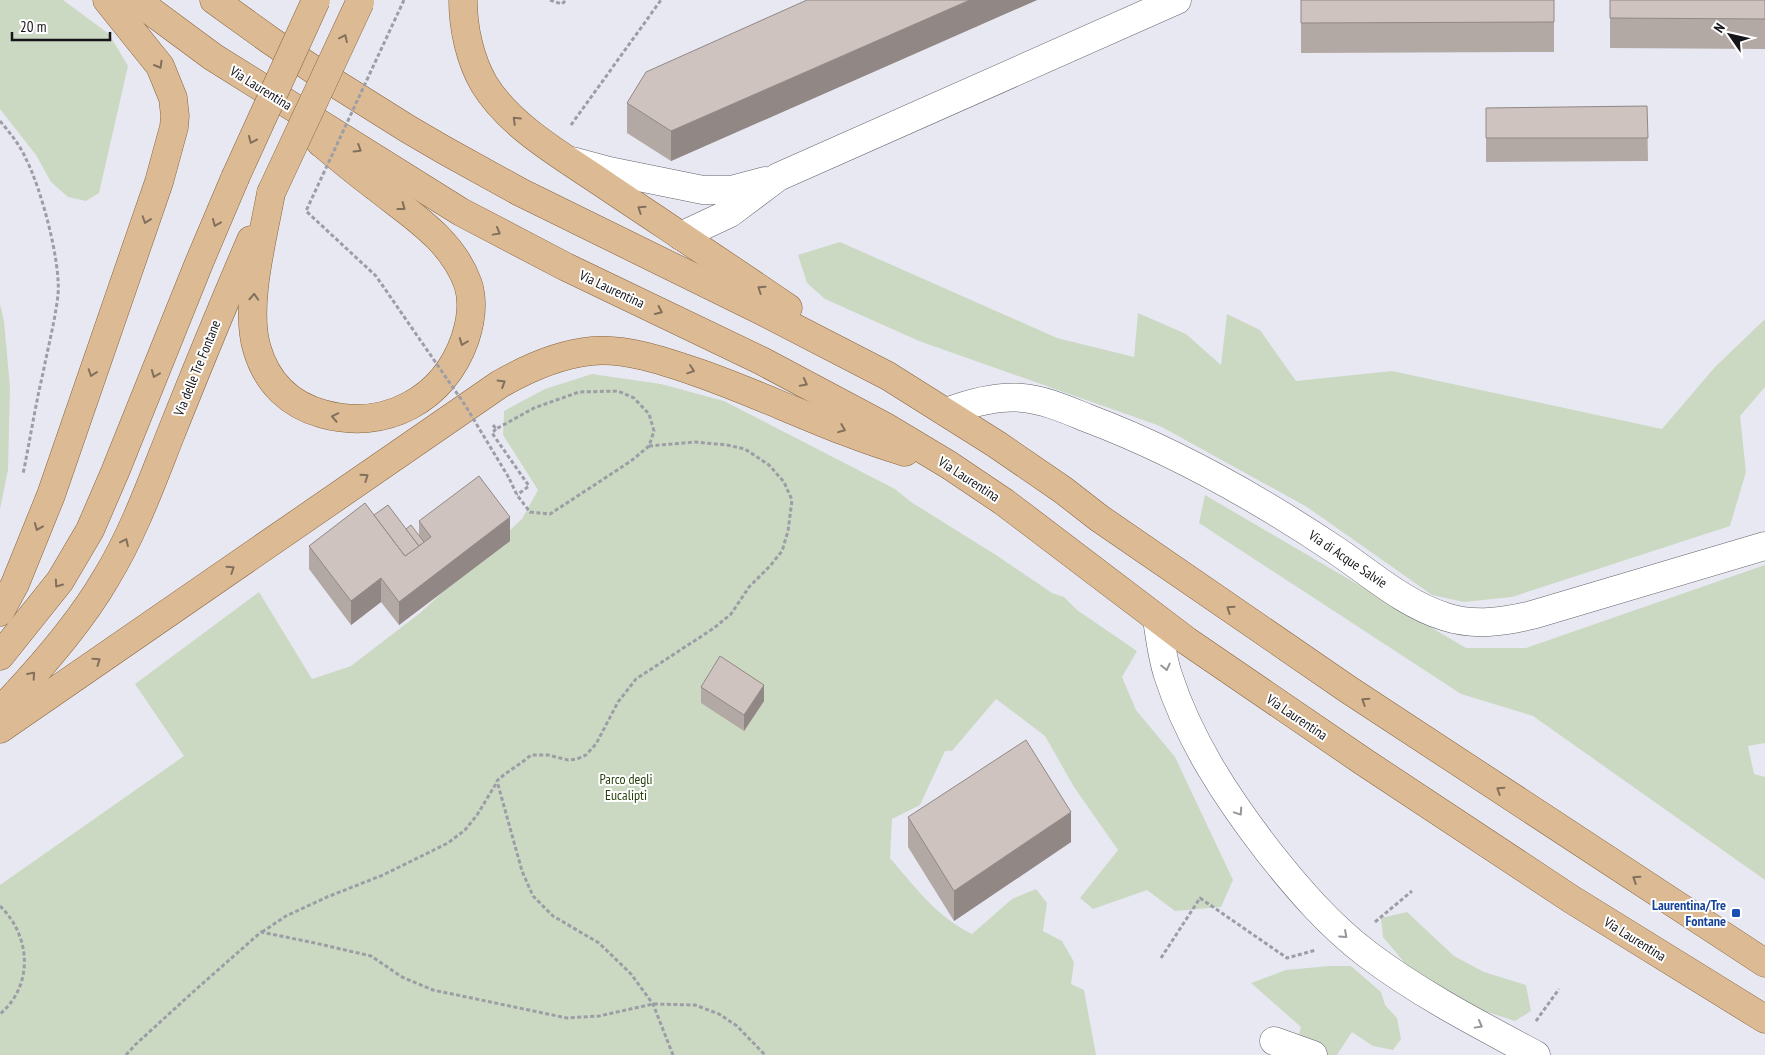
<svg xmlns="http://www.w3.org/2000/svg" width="1765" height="1055" viewBox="0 0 1765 1055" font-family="'PT Sans Narrow',sans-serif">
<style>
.green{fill:#cbd9c3}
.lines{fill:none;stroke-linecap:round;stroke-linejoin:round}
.minor-casing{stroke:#63636d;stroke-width:29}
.major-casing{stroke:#87633b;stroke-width:29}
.path{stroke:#9d9da6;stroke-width:3;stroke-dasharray:4 2.5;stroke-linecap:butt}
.minor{stroke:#fff;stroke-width:28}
.major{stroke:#dcbb94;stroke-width:28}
.major-bridge-casing{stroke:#87633b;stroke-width:29;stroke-linecap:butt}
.path-bridge{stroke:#9d9da6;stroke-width:3;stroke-dasharray:4 2.5;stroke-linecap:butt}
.major-bridge{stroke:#dcbb94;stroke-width:28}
.wall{fill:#b2a8a4}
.shaded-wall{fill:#918886}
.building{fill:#cfc3bf;stroke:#918886}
.oneway{stroke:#82705d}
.oneway2{stroke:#969698}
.transit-dot{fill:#1a4fb4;stroke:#fff;stroke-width:2}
.labels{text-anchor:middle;stroke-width:4;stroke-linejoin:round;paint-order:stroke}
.street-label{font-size:14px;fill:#151519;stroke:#fff}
.park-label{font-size:14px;fill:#27410d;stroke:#fff}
.transit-label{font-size:14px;font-weight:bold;fill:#164399;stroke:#fff;text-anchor:end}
</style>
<rect width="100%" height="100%" fill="#e8e8f3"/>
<g class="green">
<path d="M0,0H63L109,34L128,66L99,193L86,201L68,197L51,182L36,155L0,109Z"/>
<path d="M840,242L1057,338L1134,357L1138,313L1186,334L1221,365L1227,314L1260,330L1296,381L1392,371L1662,429L1715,367L1765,319V387L1740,416L1746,472L1730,526L1512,597L1464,602L1432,595L1307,507L1160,426L919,341L825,299L807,283L798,255Z"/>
<path d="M0,304L4,321L10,387L8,470L0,509Z"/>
<path d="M592,374L661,384L724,401L895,489L911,502L996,555L1052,593L1064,597L1077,610L1137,651L1122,677L1136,710L1175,757L1233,880L1221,907L1175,911L1147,890L1093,909L1080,898L1118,850L1074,787L1045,736L996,699L952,751H945L920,805L892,819L890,858C915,887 937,917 972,934L1012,899L1036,889L1047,903L1043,931L1062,941L1074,962L1071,984L1084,990L1096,1055H0V885L184,756L135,684L259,592L312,679L351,666L420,613L522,519L538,490L503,435L504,411L545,389Z"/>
<path d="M1205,495L1466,648H1526L1765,565V743L1748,746L1754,774L1765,777V880L1533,716L1461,694L1199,523Z"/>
<path d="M1407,912L1454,956L1484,972L1526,985L1531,1011L1515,1021L1478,1009L1409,968L1383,937L1381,918Z"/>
<path d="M1329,966H1351L1381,992L1385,1005L1397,1018L1401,1039L1393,1050L1373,1046L1352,1032L1337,1055H1294L1301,1027L1251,983L1286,970Z"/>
</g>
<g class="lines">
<defs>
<g id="minor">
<path d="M572,161L609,171L703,190H731L765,181"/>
<path d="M681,236L730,213L778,177L1177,0"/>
<path d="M946,412C970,403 997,395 1023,398C1045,400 1067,410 1087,418C1175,451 1256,497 1334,549C1370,573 1404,604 1446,617C1474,626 1503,622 1532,615L1765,546"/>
<path d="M1157,619C1160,638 1162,657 1168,675C1189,740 1227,798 1268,851C1298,889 1329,925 1367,954C1420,994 1478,1024 1536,1055"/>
<path d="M1274,1041L1313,1055"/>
</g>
<g id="major">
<path d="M136,0L213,57L461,212L566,267L762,361L884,426L949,465L1004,502L1187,641L1364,762L1571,899L1765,1019"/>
<path d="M214,0L271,41L314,70L408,129L444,150L520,192L760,310L888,376L996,444L1063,490L1099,518L1349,690L1765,963"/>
<path d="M463,0C463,28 470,60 484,84C510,127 564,157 605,185C666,226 727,266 788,308"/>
<path d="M271,193C263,238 244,306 257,349C267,383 290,405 323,414C385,431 444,400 465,339C471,321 474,303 468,284C452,239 411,215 376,187C357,173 338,157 320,142"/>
<path d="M0,612L15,584L51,495L159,182L174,127L175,116L173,98L160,66L107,0"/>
<path d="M0,656L60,581L90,530L115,472L199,263L235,178"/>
<path d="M0,711C37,672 79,625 106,578C133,534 151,484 170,436C196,371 223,305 251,240"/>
<path d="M0,729L500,384C528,368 560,354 592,351C626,348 664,361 696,372C766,396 833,431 905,452"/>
</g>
</defs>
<use href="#minor" class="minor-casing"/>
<use href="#major" class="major-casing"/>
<g class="path">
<path d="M550,0L562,4L566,0"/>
<path d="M0,121C10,133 20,145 26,159C41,188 61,262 58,295C55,321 48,347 43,373C35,407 30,440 23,474"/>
<path d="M571,125L661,0"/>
<path d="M493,425L496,429L534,408L579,392L618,391L634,398L649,414L654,431L649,446L631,461L550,514L530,512L517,495L509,478"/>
<path d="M496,429L492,433L529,486L517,495"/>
<path d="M649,446L695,442L727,445L745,449L769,465L784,482L792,500L788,531L782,551L770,566L749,587L731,614L714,628L636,679L618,702L596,744L586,755L577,759L568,760L548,755H531C520,765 507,771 497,781L522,871L533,896L553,916L599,943L631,974L653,1004L673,1055"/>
<path d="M0,906C31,936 34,985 0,1014"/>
<path d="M1375,922L1412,891"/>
<path d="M262,932L286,916L327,897L383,875L448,843L465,830L477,815L497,782"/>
<path d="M1161,958L1200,898L1287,958L1316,950"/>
<path d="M1536,1021L1559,989"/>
<path d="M126,1055L135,1045L193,992L261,932L315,943L371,956L402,977L433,990L567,1018L599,1016L653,1004L695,1005L719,1014L737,1026L765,1055"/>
</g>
<use href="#minor" class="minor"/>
<use href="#major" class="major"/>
<defs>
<g id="major-bridge">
<path d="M235,178L316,0"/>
<path d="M271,193L360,2"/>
</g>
</defs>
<use href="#major-bridge" class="major-bridge-casing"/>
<path class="path-bridge" d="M404,0L306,211L376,276L465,405L509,478"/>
<use href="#major-bridge" class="major-bridge"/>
</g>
<g class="wall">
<path d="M807,0H1037L671,161L627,133V103Z"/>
<path d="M1301,0H1554V52L1301,53Z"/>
<path d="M1610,0H1765V49L1610,48Z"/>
<path d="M1647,106L1648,161L1486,162V108Z"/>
<path d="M374,515L406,529L419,536V521L510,541L399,625L381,602L351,625L309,569V546Z"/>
<path d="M701,687L764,701L744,731L701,703Z"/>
<path d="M908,817L1071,842L954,921L908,847Z"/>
</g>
<g class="shaded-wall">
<path d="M970,0H1037L671,161V131Z"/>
<path d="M510,517V541L399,625V602Z"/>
<path d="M381,578V602L351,625V601Z"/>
<path d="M764,685V701L744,731V715Z"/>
<path d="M1071,812V842L954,921V891Z"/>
</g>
<g class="building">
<path d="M807,0H970L671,131L627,103L646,72Z"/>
<path d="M1301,0H1554V22L1301,23Z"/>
<path d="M1610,0H1765V19L1610,18Z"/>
<path d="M1647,106L1648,138H1486V108Z"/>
<path d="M479,476L510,517L399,602L381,578L351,601L309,546L365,503L405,556L431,537L419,521Z"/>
<path d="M388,505L419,546L405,556L374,515Z"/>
<path d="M411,525L424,542L419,546L406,529Z"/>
<path d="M720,656L764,685L744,715L701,687Z"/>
<path d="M1026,740L1071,812L954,891L908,817Z"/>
</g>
<defs><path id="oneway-chevron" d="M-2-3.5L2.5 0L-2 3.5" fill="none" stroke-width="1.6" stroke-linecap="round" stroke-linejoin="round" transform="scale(1.25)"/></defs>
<g class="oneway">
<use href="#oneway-chevron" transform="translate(344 38) rotate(-65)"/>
<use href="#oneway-chevron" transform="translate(159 65) rotate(60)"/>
<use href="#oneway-chevron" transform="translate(516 120) rotate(-136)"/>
<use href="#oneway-chevron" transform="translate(252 140) rotate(114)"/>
<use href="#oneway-chevron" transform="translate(358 149) rotate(32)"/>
<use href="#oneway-chevron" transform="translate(402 207) rotate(37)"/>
<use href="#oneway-chevron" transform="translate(641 209) rotate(-146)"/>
<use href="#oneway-chevron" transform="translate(146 220) rotate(109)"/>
<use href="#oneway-chevron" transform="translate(216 223) rotate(113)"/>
<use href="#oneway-chevron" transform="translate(497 232) rotate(29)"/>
<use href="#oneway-chevron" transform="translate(761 289) rotate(-146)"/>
<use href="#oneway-chevron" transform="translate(254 297) rotate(-87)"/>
<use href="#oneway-chevron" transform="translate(659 311) rotate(25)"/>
<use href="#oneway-chevron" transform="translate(463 342) rotate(111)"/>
<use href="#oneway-chevron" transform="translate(691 370) rotate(19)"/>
<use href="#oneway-chevron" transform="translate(92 373) rotate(109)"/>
<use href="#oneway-chevron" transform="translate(155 374) rotate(112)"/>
<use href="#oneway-chevron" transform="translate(502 383) rotate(-31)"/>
<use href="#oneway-chevron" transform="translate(804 383) rotate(28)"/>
<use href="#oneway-chevron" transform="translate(335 417) rotate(-169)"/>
<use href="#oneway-chevron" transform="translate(842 429) rotate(22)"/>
<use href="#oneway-chevron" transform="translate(365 477) rotate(-34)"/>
<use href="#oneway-chevron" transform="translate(38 527) rotate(112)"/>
<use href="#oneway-chevron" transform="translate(125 542) rotate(-65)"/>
<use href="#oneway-chevron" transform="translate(231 569) rotate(-34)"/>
<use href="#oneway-chevron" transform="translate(58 584) rotate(125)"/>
<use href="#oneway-chevron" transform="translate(1230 609) rotate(-146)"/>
<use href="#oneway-chevron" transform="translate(97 661) rotate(-35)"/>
<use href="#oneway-chevron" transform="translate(32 675) rotate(-49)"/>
<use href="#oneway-chevron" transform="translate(1365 701) rotate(-147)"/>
<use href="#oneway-chevron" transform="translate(1500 790) rotate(-147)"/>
<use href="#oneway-chevron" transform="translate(1636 879) rotate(-147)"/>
</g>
<g class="oneway2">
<use href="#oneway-chevron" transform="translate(1166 667) rotate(77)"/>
<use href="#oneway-chevron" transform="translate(1239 812) rotate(56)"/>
<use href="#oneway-chevron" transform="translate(1344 935) rotate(42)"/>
<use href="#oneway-chevron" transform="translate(1479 1025) rotate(29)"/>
</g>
<rect class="transit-dot" x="1731" y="908" width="10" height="10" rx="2.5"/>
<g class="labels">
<g class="street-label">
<text transform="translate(261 88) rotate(32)" y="5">Via Laurentina</text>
<text transform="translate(612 289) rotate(25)" y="5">Via Laurentina</text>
<text transform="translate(197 368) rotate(-68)" y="5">Via delle Tre Fontane</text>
<text transform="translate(969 479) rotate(33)" y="5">Via Laurentina</text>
<text transform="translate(1348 559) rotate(34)" y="5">Via di Acque Salvie</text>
<text transform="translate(1297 717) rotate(34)" y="5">Via Laurentina</text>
<text transform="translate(1635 939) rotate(32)" y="5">Via Laurentina</text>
</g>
<g class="park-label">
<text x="626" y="784">Parco degli<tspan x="626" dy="16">Eucalipti</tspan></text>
</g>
<g class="transit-label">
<text x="1726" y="910">Laurentina/Tre<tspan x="1726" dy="16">Fontane</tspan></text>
</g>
</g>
<g transform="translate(1730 35) rotate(304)" stroke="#ffffff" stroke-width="4" paint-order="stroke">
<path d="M0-4L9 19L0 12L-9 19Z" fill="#151519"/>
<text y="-8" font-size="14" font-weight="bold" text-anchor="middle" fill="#151519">N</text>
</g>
<path d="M12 32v8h98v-8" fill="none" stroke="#151519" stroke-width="2.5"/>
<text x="20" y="32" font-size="15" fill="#151519" stroke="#ffffff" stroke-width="4" paint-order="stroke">20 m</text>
</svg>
